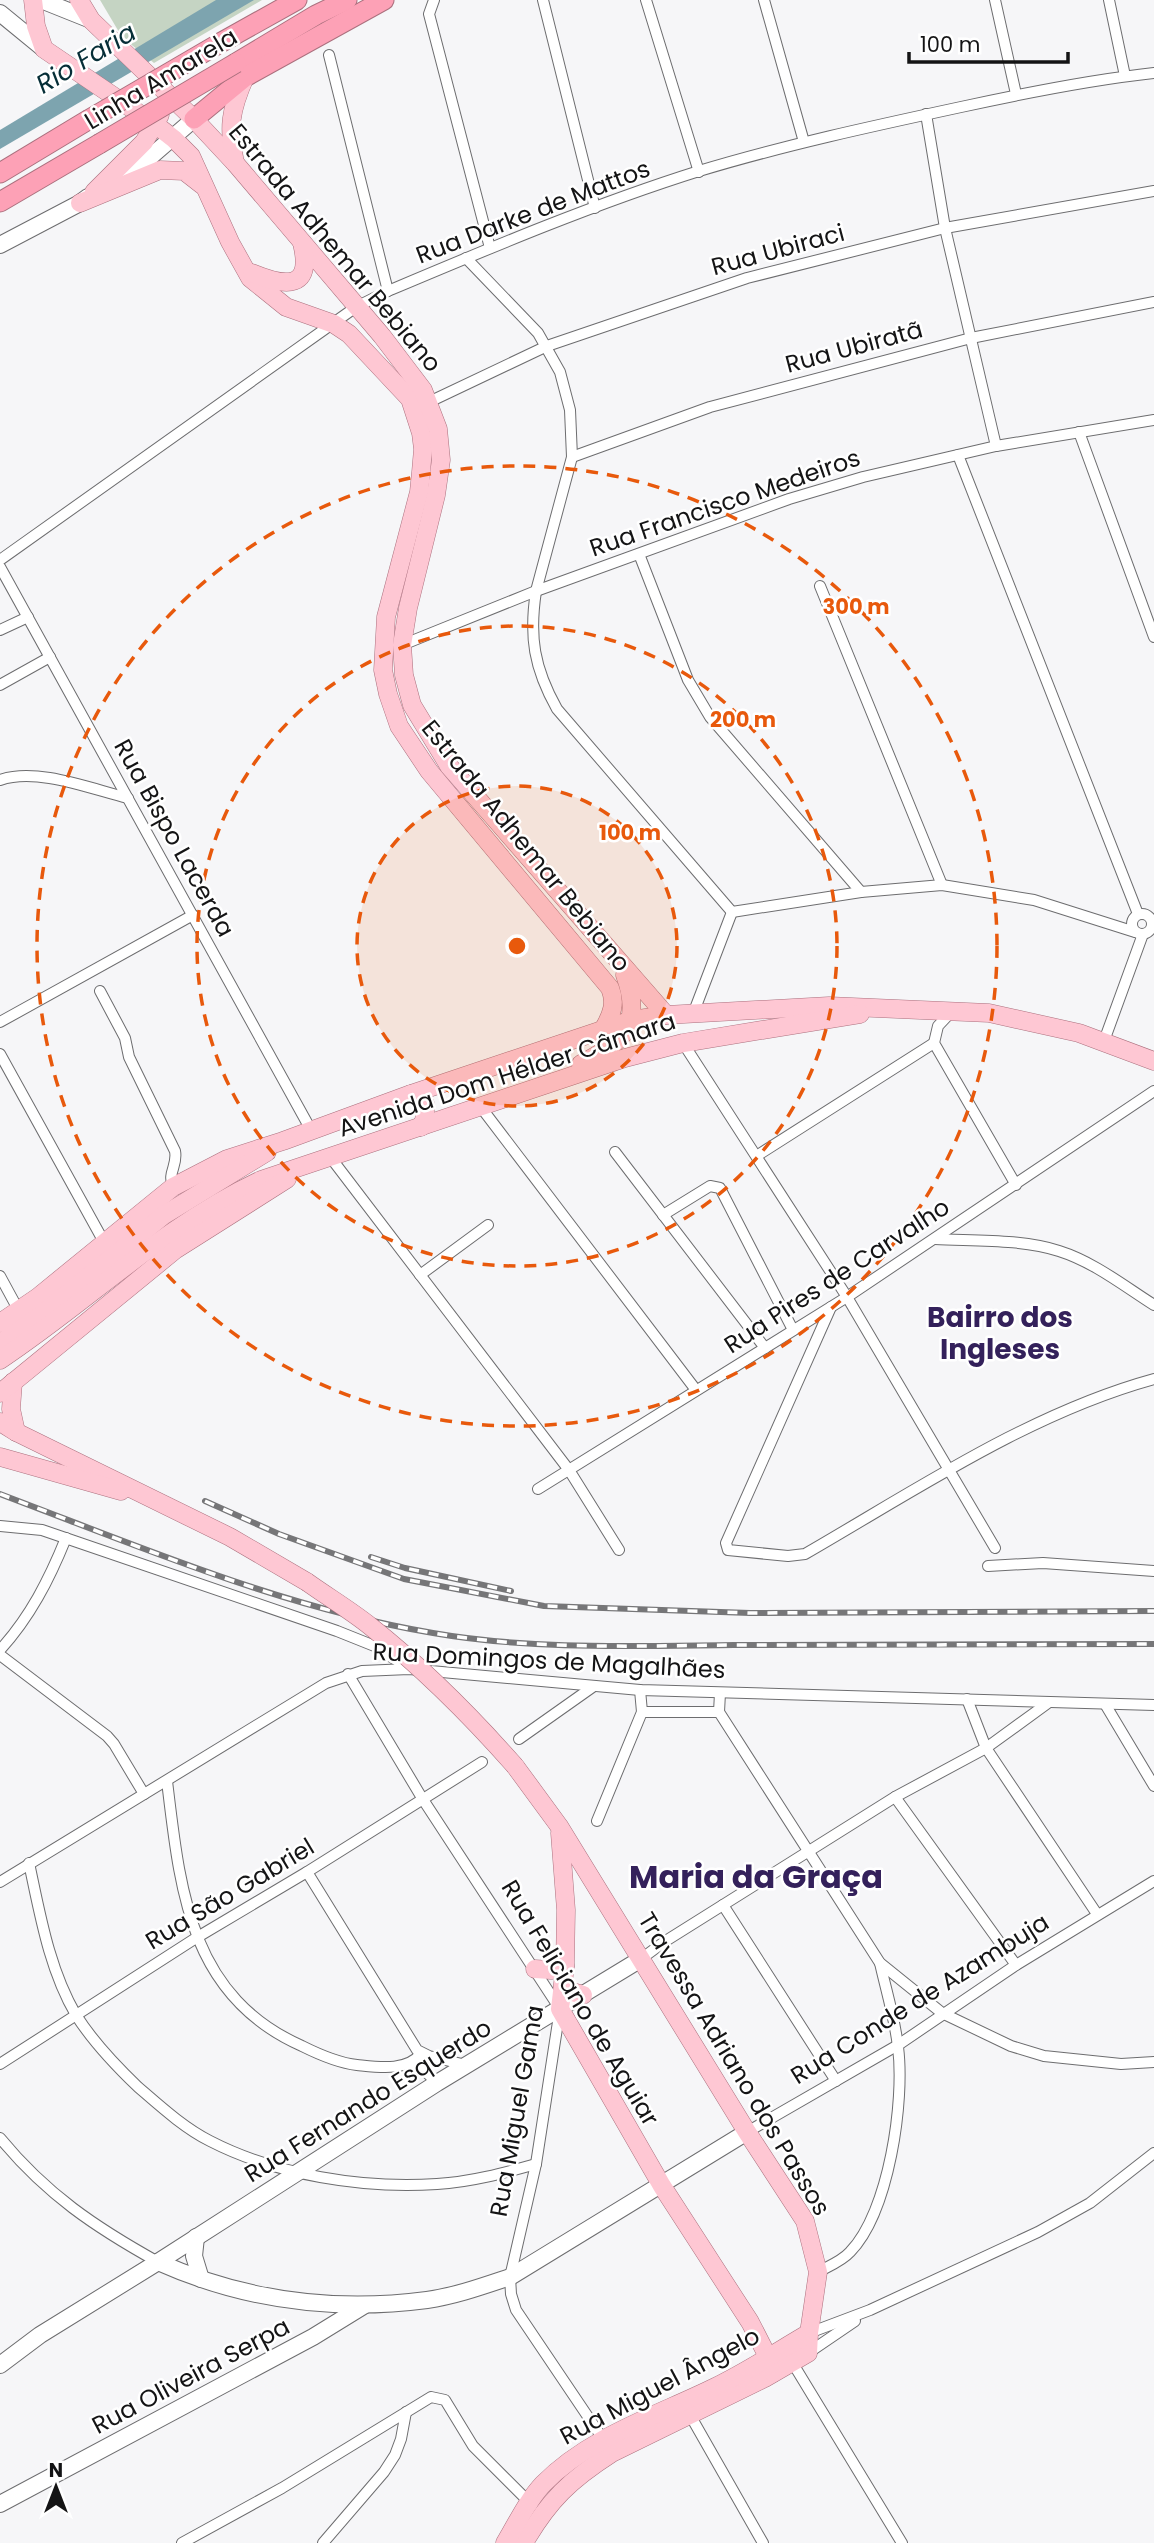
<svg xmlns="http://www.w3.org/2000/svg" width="1154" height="2543" viewBox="0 0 1154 2543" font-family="Poppins,sans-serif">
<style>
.green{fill:#c5d4c3}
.water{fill:#7da4af}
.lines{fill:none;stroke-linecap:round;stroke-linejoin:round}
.street-casing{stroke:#6d6d6f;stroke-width:12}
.secondary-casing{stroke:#6d6d6f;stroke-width:18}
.primary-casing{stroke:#ab707e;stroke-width:19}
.highway-casing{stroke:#ab707e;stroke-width:21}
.street{stroke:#fff;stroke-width:10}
.secondary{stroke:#fff;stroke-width:16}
.primary{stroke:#fec7d3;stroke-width:18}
.highway{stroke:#fda1b6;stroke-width:19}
.rail-casing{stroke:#767678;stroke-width:6}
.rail{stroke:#fff;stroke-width:3.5;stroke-dasharray:10;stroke-linecap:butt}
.primary-bridge-casing{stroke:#ab707e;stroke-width:19;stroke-linecap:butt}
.highway-bridge-casing{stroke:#ab707e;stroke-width:21;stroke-linecap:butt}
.primary-bridge{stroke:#fec7d3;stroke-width:18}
.highway-bridge{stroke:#fda1b6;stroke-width:19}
.ring{fill:none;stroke:#e8590c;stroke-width:3.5;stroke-dasharray:12 9}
.labels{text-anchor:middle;stroke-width:5;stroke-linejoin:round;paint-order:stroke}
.street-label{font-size:24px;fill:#141415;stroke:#fff}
.water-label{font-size:26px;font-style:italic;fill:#062e37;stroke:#fff}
.quarter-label{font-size:28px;font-weight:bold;fill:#34215b;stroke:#fff}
.district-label{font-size:32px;font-weight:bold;fill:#34215b;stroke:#fff}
.centre{fill:#e8590c;stroke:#fff;stroke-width:3.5}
.ring-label{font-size:21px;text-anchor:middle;font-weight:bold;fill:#e8590c;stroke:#fff;stroke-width:5;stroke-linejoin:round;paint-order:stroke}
</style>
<rect width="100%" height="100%" fill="#f6f6f8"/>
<path class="green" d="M100,0H262L154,63L122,37Z"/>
<path class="water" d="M216,0H254L0,149V130Z"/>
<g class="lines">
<defs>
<g id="street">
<path d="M434,0L429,14L490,248"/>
<path d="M543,0L595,208"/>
<path d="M646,0L699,172"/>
<path d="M764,0L804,142"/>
<path d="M995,0L1016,94"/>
<path d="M1109,0L1125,76"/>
<path d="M329,55L388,291"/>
<path d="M926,114L945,228L996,446"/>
<path d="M466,258L538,333L560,372L570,410L572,457L536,591C529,637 534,668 557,709L732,912"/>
<path d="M429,402L547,346L747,278L945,228L1154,191"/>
<path d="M1079,432L1154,637"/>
<path d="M958,455L1138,914"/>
<path d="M572,457L710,407L971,338L1154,302"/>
<path d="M639,554L688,680L710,717L861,892"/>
<path d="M0,560L356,307L388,291C490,248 594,204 699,171C785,145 873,126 961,107C1025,93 1089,80 1154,73"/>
<path d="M0,567L311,1130"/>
<path d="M820,586L942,885"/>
<path d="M0,630L28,617"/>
<path d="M402,645L536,591L789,499L863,477L996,446L1154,420"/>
<path d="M0,685L50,657"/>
<path d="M0,780C37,767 91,789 128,798"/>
<path d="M732,912L861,892L942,885L1034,900L1135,932"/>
<circle cx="1142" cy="924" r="10"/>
<path d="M100,991L125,1038L129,1057L175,1151C178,1166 167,1172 173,1187"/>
<path d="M953,1010L938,1026L934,1043L1016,1185"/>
<path d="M693,1014L732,912"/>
<path d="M0,1022L193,915"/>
<path d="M1104,1041L1143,934"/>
<path d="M683,1043L847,1297L995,1548"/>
<path d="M0,1054L104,1242"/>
<path d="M480,1106L696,1390"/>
<path d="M615,1152L765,1348"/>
<path d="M758,1155L934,1043"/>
<path d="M331,1158L569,1470L619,1550"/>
<path d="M663,1215L710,1186L720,1188L793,1330"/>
<path d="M935,1239C974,1241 1023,1239 1059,1251C1094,1262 1124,1286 1154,1305"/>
<path d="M420,1275L488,1225"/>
<path d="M0,1276L19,1311"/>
<path d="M831,1307L726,1543L728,1550L788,1556L805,1554C916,1490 1030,1413 1154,1379"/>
<path d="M538,1489L847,1297L1154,1091"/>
<path d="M0,1526L42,1530L337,1631L377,1647L409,1669"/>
<path d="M988,1566L1043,1563L1154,1571"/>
<path d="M0,1650C30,1617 49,1580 66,1538"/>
<path d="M0,1655L107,1736L114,1744L144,1794"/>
<path d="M348,1674L422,1798L560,2009L536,2164L510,2277L511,2294L516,2310L605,2442"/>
<path d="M720,1693L719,1712L880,1963L942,2013L1011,2046L1044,2056L1121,2064L1154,2062"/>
<path d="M967,1699L986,1748L1097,1914"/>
<path d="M1105,1704L1154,1786"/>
<path d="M642,1712H719"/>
<path d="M519,1739L594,1686"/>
<path d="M167,1781C180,1889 189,1996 302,2046C318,2054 339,2063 357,2065C377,2067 408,2072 421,2053"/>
<path d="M895,1797L1016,1965"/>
<path d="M597,1821L642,1712L640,1690"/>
<path d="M29,1863C40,1914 49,1969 76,2015C93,2042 115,2065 138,2087C160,2106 184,2128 210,2141C276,2175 363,2189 437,2184C471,2182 504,2173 536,2164"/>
<path d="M307,1872L417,2050L429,2056L466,2065"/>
<path d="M0,1882L326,1683L362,1671L409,1669L640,1690L1154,1705"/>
<path d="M723,1905L836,2081"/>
<path d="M641,1959L664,1942L895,1797L986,1748L1048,1703"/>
<path d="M410,2063L421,2067L437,2083"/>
<path d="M0,2064L196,1938L307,1872L482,1762"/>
<path d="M747,2132L898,2045L1016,1965L1154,1881"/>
<path d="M0,2138C46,2194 95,2227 158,2262"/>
<path d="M818,2272C829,2266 842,2261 850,2252C889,2212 905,2101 898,2047C895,2019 886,1990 880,1963"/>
<path d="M809,2333L870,2310L1038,2232L1090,2203L1154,2153"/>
<path d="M808,2353L855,2321"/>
<path d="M792,2362L902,2543"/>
<path d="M690,2415L763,2543"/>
<path d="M182,2543L282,2488L431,2397L445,2400L473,2446L532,2505"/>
<path d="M323,2543L384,2472L395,2455L401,2439L406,2412"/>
</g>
<g id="secondary">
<path d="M41,0L91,20"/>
<path d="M0,13L44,49"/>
<path d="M110,183L141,165L194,119"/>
<path d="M0,245L80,203L88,197"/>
<path d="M196,2237L194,2256L201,2279"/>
<path d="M158,2262C243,2300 335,2312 427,2300C455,2296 483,2286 510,2277L747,2132"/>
<path d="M0,2365L40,2335L158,2262L437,2083L641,1959"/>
<path d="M0,2504L313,2337L365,2305"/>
</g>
<g id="primary">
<path d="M33,0L36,26L44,49L156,125L174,139L191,156L230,242L250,278L286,307L334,324L349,334L410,399L421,433L423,449L421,472L419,492L386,617L383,670L388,694L399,726L429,771L610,988C616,1003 612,1014 604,1028"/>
<path d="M79,0L91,20L194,119L235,163L382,336L423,390L438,429L441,460L436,495L408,608L402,645L404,675L412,705L449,766L666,1015"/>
<path d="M235,163C228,127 230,111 245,77"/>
<path d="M94,192L144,142L160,115"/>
<path d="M80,203L160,170L184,171L202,185"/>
<path d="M252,273C286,287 313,290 302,243"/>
<path d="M581,1064C624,1042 643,1024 625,975"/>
<path d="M411,1094L425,1104V1118L421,1127"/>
<path d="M0,1323L38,1297L173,1187L227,1159L283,1141L411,1094L632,1020L666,1015L829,1006L989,1013L1079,1033L1154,1061"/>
<path d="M0,1343L36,1319L164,1215L267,1152"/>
<path d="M0,1360C89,1301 163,1226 261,1180L625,1058L683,1043L860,1014"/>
<path d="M13,1382L11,1409L16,1432"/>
<path d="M0,1393L175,1250L287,1179"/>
<path d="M0,1422L16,1432L230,1537L307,1582"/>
<path d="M0,1457L121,1491"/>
<path d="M515,1766L559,1826L747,2132L805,2221L818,2272L809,2333L808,2353L765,2378L612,2453C570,2480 549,2500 524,2543"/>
<path d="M560,1833L566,1910L565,1966L560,2009L662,2186L750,2322L768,2357V2366L773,2373"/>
<path d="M535,1969L551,1970L565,1966"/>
<path d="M564,1981L569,1991L583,1995"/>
<path d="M505,2543C517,2523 527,2501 543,2484C589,2437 658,2415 715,2387C748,2371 778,2351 809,2333"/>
</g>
<g id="highway">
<path d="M220,43L297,0"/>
<path d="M236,63L316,15L347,0"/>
<path d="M194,119L245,77L384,0"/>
<path d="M0,173L88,120"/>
<path d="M0,202L99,144"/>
</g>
</defs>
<use href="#street" class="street-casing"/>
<use href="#secondary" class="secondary-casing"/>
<use href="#primary" class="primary-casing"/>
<use href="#highway" class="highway-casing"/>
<use href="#street" class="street"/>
<use href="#secondary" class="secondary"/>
<use href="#primary" class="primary"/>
<use href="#highway" class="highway"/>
<defs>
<g id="rail">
<path d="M0,1494C141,1547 283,1608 433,1633C531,1650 635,1646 734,1645C874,1645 1014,1645 1154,1644"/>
<path d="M205,1501L279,1534L404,1579L544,1606L750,1613L1154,1611"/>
<path d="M371,1557L405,1568L511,1591"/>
</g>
</defs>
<use href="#rail" class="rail-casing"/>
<use href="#rail" class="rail"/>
<defs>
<path id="primary-bridge" d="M307,1582C328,1597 350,1610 370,1626C423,1668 470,1715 515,1766"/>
<g id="highway-bridge">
<path d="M88,120L220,43"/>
<path d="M99,144L236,63"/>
</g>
</defs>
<use href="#primary-bridge" class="primary-bridge-casing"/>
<use href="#highway-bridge" class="highway-bridge-casing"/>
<use href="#primary-bridge" class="primary-bridge"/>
<use href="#highway-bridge" class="highway-bridge"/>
</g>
<circle cx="517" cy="946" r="160" fill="#e8590c" fill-opacity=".12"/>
<g class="ring">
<circle cx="517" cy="946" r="160"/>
<circle cx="517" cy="946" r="320"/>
<circle cx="517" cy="946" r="480"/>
</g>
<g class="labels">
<g class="street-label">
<text transform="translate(161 79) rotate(-31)" y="8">Linha Amarela</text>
<text transform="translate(533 212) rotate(-21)" y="8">Rua Darke de Mattos</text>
<text transform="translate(335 248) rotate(50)" y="8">Estrada Adhemar Bebiano</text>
<text transform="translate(778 250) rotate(-15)" y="8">Rua Ubiraci</text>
<text transform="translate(854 347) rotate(-15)" y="8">Rua Ubiratã</text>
<text transform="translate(725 503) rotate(-19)" y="8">Rua Francisco Medeiros</text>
<text transform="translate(174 838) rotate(61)" y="8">Rua Bispo Lacerda</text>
<text transform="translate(526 846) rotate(51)" y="8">Estrada Adhemar Bebiano</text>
<text transform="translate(507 1075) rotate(-18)" y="8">Avenida Dom Hélder Câmara</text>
<text transform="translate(837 1276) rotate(-33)" y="8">Rua Pires de Carvalho</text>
<text transform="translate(549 1661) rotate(3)" y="8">Rua Domingos de Magalhães</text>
<text transform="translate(230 1894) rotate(-31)" y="8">Rua São Gabriel</text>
<text transform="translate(920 1999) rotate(-32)" y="8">Rua Conde de Azambuja</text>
<text transform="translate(580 2003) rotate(59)" y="8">Rua Feliciano de Aguiar</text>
<text transform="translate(734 2064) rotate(59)" y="8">Travessa Adriano dos Passos</text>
<text transform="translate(368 2101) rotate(-32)" y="8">Rua Fernando Esquerdo</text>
<text transform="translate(517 2111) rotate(-80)" y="8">Rua Miguel Gama</text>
<text transform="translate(191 2376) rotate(-28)" y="8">Rua Oliveira Serpa</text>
<text transform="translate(660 2386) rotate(-28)" y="8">Rua Miguel Ângelo</text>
</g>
<g class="water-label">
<text transform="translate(86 58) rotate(-31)" y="9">Rio Faria</text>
</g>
<g class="quarter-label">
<text x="1000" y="1327">Bairro dos<tspan x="1000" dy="32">Ingleses</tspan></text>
</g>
<g class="district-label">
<text x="756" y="1888">Maria da Graça</text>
</g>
</g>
<circle cx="517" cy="946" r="10" class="centre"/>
<g class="ring-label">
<text x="856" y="614">300 m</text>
<text x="743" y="727">200 m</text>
<text x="630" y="840">100 m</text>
</g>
<g transform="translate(56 2487)" stroke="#ffffff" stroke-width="5" paint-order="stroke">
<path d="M0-5L12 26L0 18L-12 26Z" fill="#141415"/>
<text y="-10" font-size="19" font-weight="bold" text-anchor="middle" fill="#141415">N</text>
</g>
<path d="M909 52v10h159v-10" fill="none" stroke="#141415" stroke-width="3.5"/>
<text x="920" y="52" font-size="21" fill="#141415" stroke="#ffffff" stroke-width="5" paint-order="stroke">100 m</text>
</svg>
